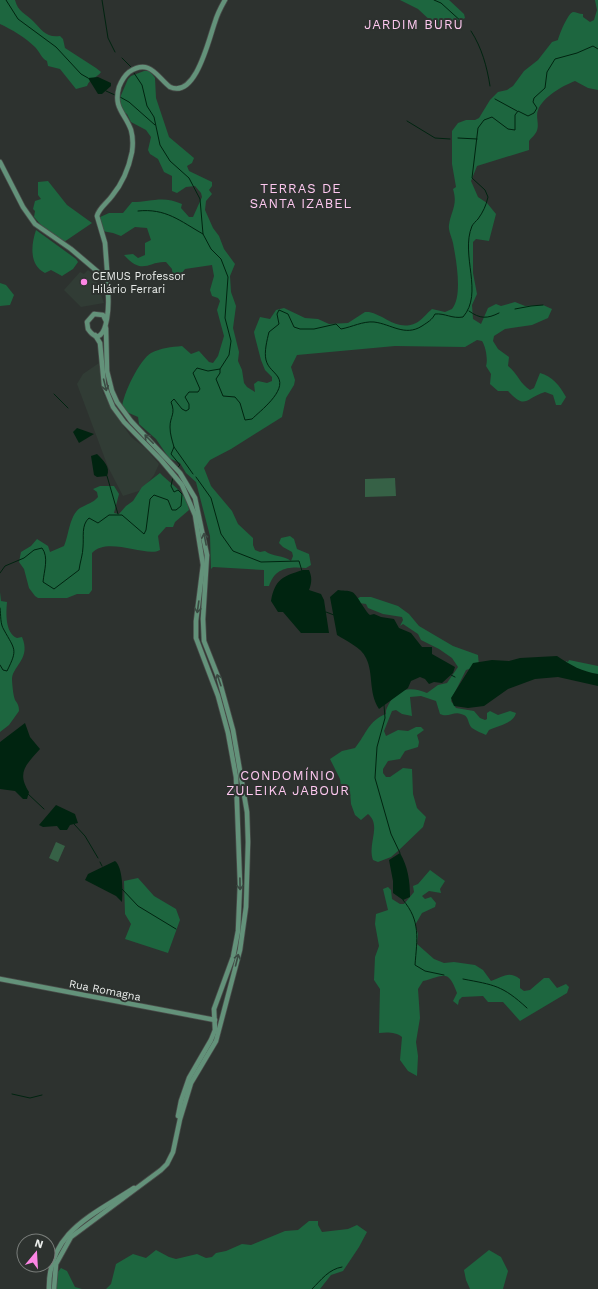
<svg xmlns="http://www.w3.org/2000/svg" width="598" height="1289" viewBox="0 0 598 1289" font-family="'Work Sans',sans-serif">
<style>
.built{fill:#313c35}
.green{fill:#366146}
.forest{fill:#1d663f}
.water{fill:#002410}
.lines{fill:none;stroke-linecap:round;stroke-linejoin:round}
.stream{stroke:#002410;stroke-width:1}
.secondary-casing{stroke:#494d4a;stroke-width:6}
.secondary{stroke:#63927a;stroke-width:4.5}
.oneway{stroke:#3a4a42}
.poi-dot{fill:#fc86e4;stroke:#2d322f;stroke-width:1.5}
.labels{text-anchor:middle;stroke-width:4;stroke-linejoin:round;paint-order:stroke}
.poi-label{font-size:11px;fill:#eaedeb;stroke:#2d322f;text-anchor:start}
.street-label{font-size:11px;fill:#eaedeb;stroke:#2d322f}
.quarter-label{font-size:13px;letter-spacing:1px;fill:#fec8f0;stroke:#2d322f}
</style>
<rect width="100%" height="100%" fill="#2d322f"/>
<g class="built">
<path d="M88,270L94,275L104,303L81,307L64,290L80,272L84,274Z"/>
<path d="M99,363L103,393L113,411L131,437L145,448L159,464L154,475L142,490L123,496L108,467L77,384L83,374Z"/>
</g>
<g class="green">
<path d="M395,478L396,496L365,497V479Z"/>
<path d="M56,842L65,846L58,862L49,858Z"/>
</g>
<g class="forest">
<path d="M0,0H15C18,12 25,13 33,21C42,30 46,38 60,36L63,39L65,48L96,68L101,72C97,78 90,78 87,86L76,89L60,69L48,66L47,61C41,58 40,52 35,47C26,38 11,29 0,24Z"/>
<path d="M400,0H449L464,14L465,18L445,28L440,27L432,22L418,9Z"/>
<path d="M595,0H598V90L588,88L575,81C562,86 543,97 538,110C535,117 541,127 535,134C533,137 531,138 529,141V150L477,166L471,181L478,197L487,203L496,214L489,241L476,239L473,242V273L477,294L472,305L473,319L481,324L488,308L496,304L501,306L515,302L525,306L543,305L552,309L548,318L532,325L505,329L494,336L493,341L498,349L509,357L508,366C518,374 520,384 530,390L534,388L540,373C552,376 560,386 566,397L561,405H556L553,395L545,392C524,399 526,410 508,391H498L490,384L491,374L486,366C488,360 486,347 482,341L477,340L465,347L395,346L297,355L291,367L295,380L294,385L286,398L282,417L231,449L210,460L204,468L211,486L232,511L238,524L253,538V545L255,550L260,552L265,551C273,557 283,555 291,561L293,556L292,552L283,547L279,543L281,538L290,536L294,539L297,549L309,554L311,565L306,568C288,566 275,568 269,586H264V570L213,567L211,569L210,536L196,482L186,473L180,463L169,458L156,439L139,424L138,417L122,410C121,397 140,359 151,353C161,348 171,347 182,346L191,354L199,351L209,362L213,363L218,356L224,336L217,310L220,301L218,298L212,296L210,290L214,276L212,265L185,269L177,279L173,280L172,269L166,262C148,261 143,276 124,255L133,254L138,258L145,255V243L151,240L147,228L135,227L121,236L113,233L102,231L98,218L109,213H123L132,202C151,202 163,195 182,204L181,208L189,217H193L202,197L201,193L195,186L186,187L177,193L172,191V176L164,172L158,159L150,154L148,150L151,137L146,130L131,122L127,114L119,110L116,107L128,79L131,76L144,71H149L152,74L155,78L156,98L169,137L194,158L192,163L187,166L189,171L212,182V186L209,190L212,194L206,201L205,210L213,228L219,236L224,249L235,264L230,276L231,292L236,306L233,328L239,352L238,361L242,370L244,383L247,387L255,392L254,384L258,381L267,383L272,381V377L265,370L261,360L255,337L254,332L260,317L270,319L276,310L284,308L305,318L318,319L329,324L348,323L365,312H369C385,315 397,332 416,323C421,321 427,313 432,309L445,312L452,309C463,296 456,259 453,243C452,238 448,230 449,225C451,211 458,205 453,189L456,187L452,164V131L458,123L466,120H475L479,118L490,100L498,92L507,90L513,86L524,71L538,60L552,42L558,40C559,35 568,13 573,12C576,12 579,14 583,14V17L590,22L594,20L597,10Z"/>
<path d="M48,181L67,205L92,223L64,242L41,225L34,217L35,211L33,209L35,201L41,199L38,195V182Z"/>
<path d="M36,230L76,259L78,262L73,269L62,276L51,270L45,273C29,265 31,245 36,230Z"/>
<path d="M0,283L6,285L14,295L10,305L0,306Z"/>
<path d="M160,473C171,485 187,492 189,510L175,522L173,527H166L158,536L160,550C147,558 108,536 92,553V590L89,594H77L67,598H38L35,596L29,588L24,569L19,562L21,552L31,546L37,539L48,546L50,552L64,546C69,535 69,516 80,508C87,504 93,503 98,497L97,492L93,489L100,486H114L119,494L114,513L119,514L126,506L133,501L142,487Z"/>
<path d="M0,592L1,601L7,602C6,613 5,633 17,638L22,637C31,658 14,665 12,678C12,683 13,695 15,700C18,704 19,706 19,711L9,725L0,732Z"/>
<path d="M360,597H371L398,606L409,614L419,626L453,646L478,655L479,666L466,670L453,696L451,701L456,708L474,711L480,718L485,720L487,719V713L490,711L498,715L510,711L516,713C514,723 498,726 489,730L486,735C482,733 476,731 472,728C467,723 470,716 461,714C454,711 448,718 440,714L436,701L421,696L410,697L412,716L402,714L396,710L392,711L384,731L386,736L398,730L408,731L416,727H421L424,730L417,735L419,742L418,747L405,751L400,759L388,761L383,769V773L386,777H390L403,768L412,769L413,794L417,808L426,817L423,827L398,851L391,857L378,862L373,860C367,843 382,826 368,814L361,820L355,815L351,804L350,791L341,786L340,779L330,759L342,751L355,748C367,733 368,721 386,714C385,710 388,706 390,702C398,687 413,687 427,693L438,685L447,683L458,667L452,658L439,649L421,640L418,634L403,624L400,626L403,620L402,617L383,614L368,608L366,604L359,603L357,599Z"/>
<path d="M569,660L598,666V676L565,666L566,661L568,662Z"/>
<path d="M430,870L445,881L440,889L441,893L429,891L422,896L425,899L431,897L436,903L435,907L422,913L415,925L418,934L417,944L434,959L444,963L454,962L475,965L483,970L491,981C502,978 508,970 520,979V988L524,991L530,990L544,978H549L557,988L566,984L569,987L567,993L520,1021L503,1002H488L483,996L462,997L459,1000L458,1005L453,1001L457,993C448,968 444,976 423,981L418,989L420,1018L416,1042L418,1056L417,1076L408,1071L400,1060L402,1037C396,1032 387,1032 379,1033L380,989L374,980L375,957L379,946L375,924L376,914L388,910L383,889L388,887L391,890L392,899L400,904H404L414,892L413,886L418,884Z"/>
<path d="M138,878L154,896L176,909L180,920L168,953L125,939L131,924L125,914L124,881Z"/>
<path d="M309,1221H318V1225L322,1232L348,1229L357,1225L367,1232L359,1247L343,1271L331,1275L320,1289H106L111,1284L116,1264L133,1254L146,1258L156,1250L169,1257L176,1259L197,1254L206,1258L212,1257L216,1253L226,1251L242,1244L251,1245L285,1231L298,1230Z"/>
<path d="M489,1250L501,1257L508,1271L503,1289H470L466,1280L464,1270Z"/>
<path d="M61,1268L67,1271L75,1287L82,1289H53V1278Z"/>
</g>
<g class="water">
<path d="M98,77L111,83V86L102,94H98L88,78Z"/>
<path d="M77,428L94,434L79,443L73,432Z"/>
<path d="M97,454C103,460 111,467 107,476L97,477L94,475L91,456Z"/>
<path d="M303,570H309C312,577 312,582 309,590L321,594L324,600L329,633H301L283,612H278L271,601C275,579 283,576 303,570Z"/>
<path d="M338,590C342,591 348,590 352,592C357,594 364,610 370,615L374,614L381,617L394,619L399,628L411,633L422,647H432V654L455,667L453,673L442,683L434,682L429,684L425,679L420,677L411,681L408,688L379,709C368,692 374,674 366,658C361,647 346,641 337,635L330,597Z"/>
<path d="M557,656C570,665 583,672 598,674V686L558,677L535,679L508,689L484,706L468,708L454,706L451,698L473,663L492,660L509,661L520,658Z"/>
<path d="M25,723L30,737L40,749C27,764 16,772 29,792L27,799H23L15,791L0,789V742Z"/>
<path d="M56,805L75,814L78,823L70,825L67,830H60L57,826L43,827L39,825Z"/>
<path d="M400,853C408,867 410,881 410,897L403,900L393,893V881L389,860Z"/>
<path d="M115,861C123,867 123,892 122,902L116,896L85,880L88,874Z"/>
</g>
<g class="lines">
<g class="stream">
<path d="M6,0L18,19L56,47L81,74L88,78"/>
<path d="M102,0L108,38L115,52"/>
<path d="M434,0L441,3L463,23"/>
<path d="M471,31C482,48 487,67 490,86"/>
<path d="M122,58L132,68"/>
<path d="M134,73L142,85L147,106L154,117L160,145L170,161L189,178L200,199L203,234L211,249L221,259L228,277L225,318L231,341L229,355L220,369"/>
<path d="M106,91L115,95"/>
<path d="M120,97L129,102L155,125"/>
<path d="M495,99L517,111"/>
<path d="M407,121L435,138L450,139"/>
<path d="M458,138L477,139"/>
<path d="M138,211C166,208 180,221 203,234"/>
<path d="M515,309L531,306L543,305"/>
<path d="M469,311C480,319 487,319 499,313"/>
<path d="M54,394L68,408"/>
<path d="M174,447L193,474"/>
<path d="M178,467L180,465L171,454L174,447C172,440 170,434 170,427C170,416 176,414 171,402L174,399L182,409L186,411L189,409V404L185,397L189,392H198L200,389L193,373L197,368L208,371L220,369V373L216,379L223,396L235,397L240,403L245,420L252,419C260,411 287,391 278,377C274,371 268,368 266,360C264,352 267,340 269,332L279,324L277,314L279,310L288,314L294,327L300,329H314L336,324L341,329C352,327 363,321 374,322C391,324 405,337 422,326C428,322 432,320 435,314C445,313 452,319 463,317C484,293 460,255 472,226C473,224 476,221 478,219C483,212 486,206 488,197L485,190L472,178L478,128L484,120L492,117L508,129L515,130V115L518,111L528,116L534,113L537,108L533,102L534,98L545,88L547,72L555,59L577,53L593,46L598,49"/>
<path d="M107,476L118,514"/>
<path d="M196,477L211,498L221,534L233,551L261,562L299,561L302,571"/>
<path d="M0,573L5,566L24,558L34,550L42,548C49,557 44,571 43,582L54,589L79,570C80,562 83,554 83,547C84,537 81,525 89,518L98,523L109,515H122L144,534L146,530L150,499L154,495L168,500L172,510H176L181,506L182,494L178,490L174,492L171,486L173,477"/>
<path d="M0,608C1,615 0,624 4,630C15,650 18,649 7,671L3,670L0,665"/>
<path d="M326,612L334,615"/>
<path d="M451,675L455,677"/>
<path d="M384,705L385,718L377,747L375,778L391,834L400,853"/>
<path d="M27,793L44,809"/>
<path d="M74,824L85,836L98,858"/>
<path d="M100,862L102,866"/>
<path d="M122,889L138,906L176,929"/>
<path d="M403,900C421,921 417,939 415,965L425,971L444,975"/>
<path d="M463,979C494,985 502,985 527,1008"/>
<path d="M12,1094L30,1098L42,1095"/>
<path d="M312,1289C321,1280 329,1269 342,1267"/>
</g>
<defs>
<g id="secondary">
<path d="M0,162L23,207L35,224L71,249L104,277C113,291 108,358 88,329L87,322L94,314L103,315L106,321"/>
<path d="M108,283L105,243L97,216C99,208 107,203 112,196C122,184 129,167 132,152C133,145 133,137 131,130C125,113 113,108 119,87C121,82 124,76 129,72C150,58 157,77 170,87C196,99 209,38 215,22C217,15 221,7 225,0"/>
<path d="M95,335L100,343L104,385L113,407L124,422L161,460L182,485L195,515L203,565L196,621V638L218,696L228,733L236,777L240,884L238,931L233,957L214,1009L215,1030L211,1040L189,1078L181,1101L178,1116"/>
<path d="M0,979L215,1020"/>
<path d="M49,1289C48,1232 93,1215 134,1188"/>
<path d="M54,1289L56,1264L71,1237L161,1170L167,1164L173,1152L180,1119L191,1083L216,1041L240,950L246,907L248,842L247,812L233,730L219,679L204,641L203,619L207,555L195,498L180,473L131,421L117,402L112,391L107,371L106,328"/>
</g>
</defs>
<use href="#secondary" class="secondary-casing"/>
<use href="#secondary" class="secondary"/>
</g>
<defs><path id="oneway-shaft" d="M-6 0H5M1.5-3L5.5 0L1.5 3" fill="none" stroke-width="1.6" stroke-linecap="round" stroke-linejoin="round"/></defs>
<g class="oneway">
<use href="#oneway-shaft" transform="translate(105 385) rotate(76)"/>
<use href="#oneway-shaft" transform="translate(149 439) rotate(-135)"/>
<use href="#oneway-shaft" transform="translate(205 539) rotate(-101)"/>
<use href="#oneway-shaft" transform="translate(198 607) rotate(98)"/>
<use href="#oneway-shaft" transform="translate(219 680) rotate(-109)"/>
<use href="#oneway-shaft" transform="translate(240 884) rotate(89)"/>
<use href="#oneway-shaft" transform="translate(237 960) rotate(-76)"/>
</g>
<circle class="poi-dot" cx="84" cy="282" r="4"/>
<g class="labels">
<g class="poi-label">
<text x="92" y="280">CEMUS Professor<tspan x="92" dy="13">Hilário Ferrari</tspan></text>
</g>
<g class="street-label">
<text transform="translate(105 990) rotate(11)" y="4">Rua Romagna</text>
</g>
<g class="quarter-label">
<text x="414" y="29">JARDIM BURU</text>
<text x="301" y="193">TERRAS DE<tspan x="301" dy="15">SANTA IZABEL</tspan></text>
<text x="288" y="780">CONDOMÍNIO<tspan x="288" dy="15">ZULEIKA JABOUR</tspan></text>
</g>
</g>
<g transform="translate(36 1253) rotate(18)"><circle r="19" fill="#2d322f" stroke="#797d7a"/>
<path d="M0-3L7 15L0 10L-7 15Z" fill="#fc86e4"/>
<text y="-6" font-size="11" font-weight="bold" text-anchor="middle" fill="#eaedeb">N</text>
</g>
</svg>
